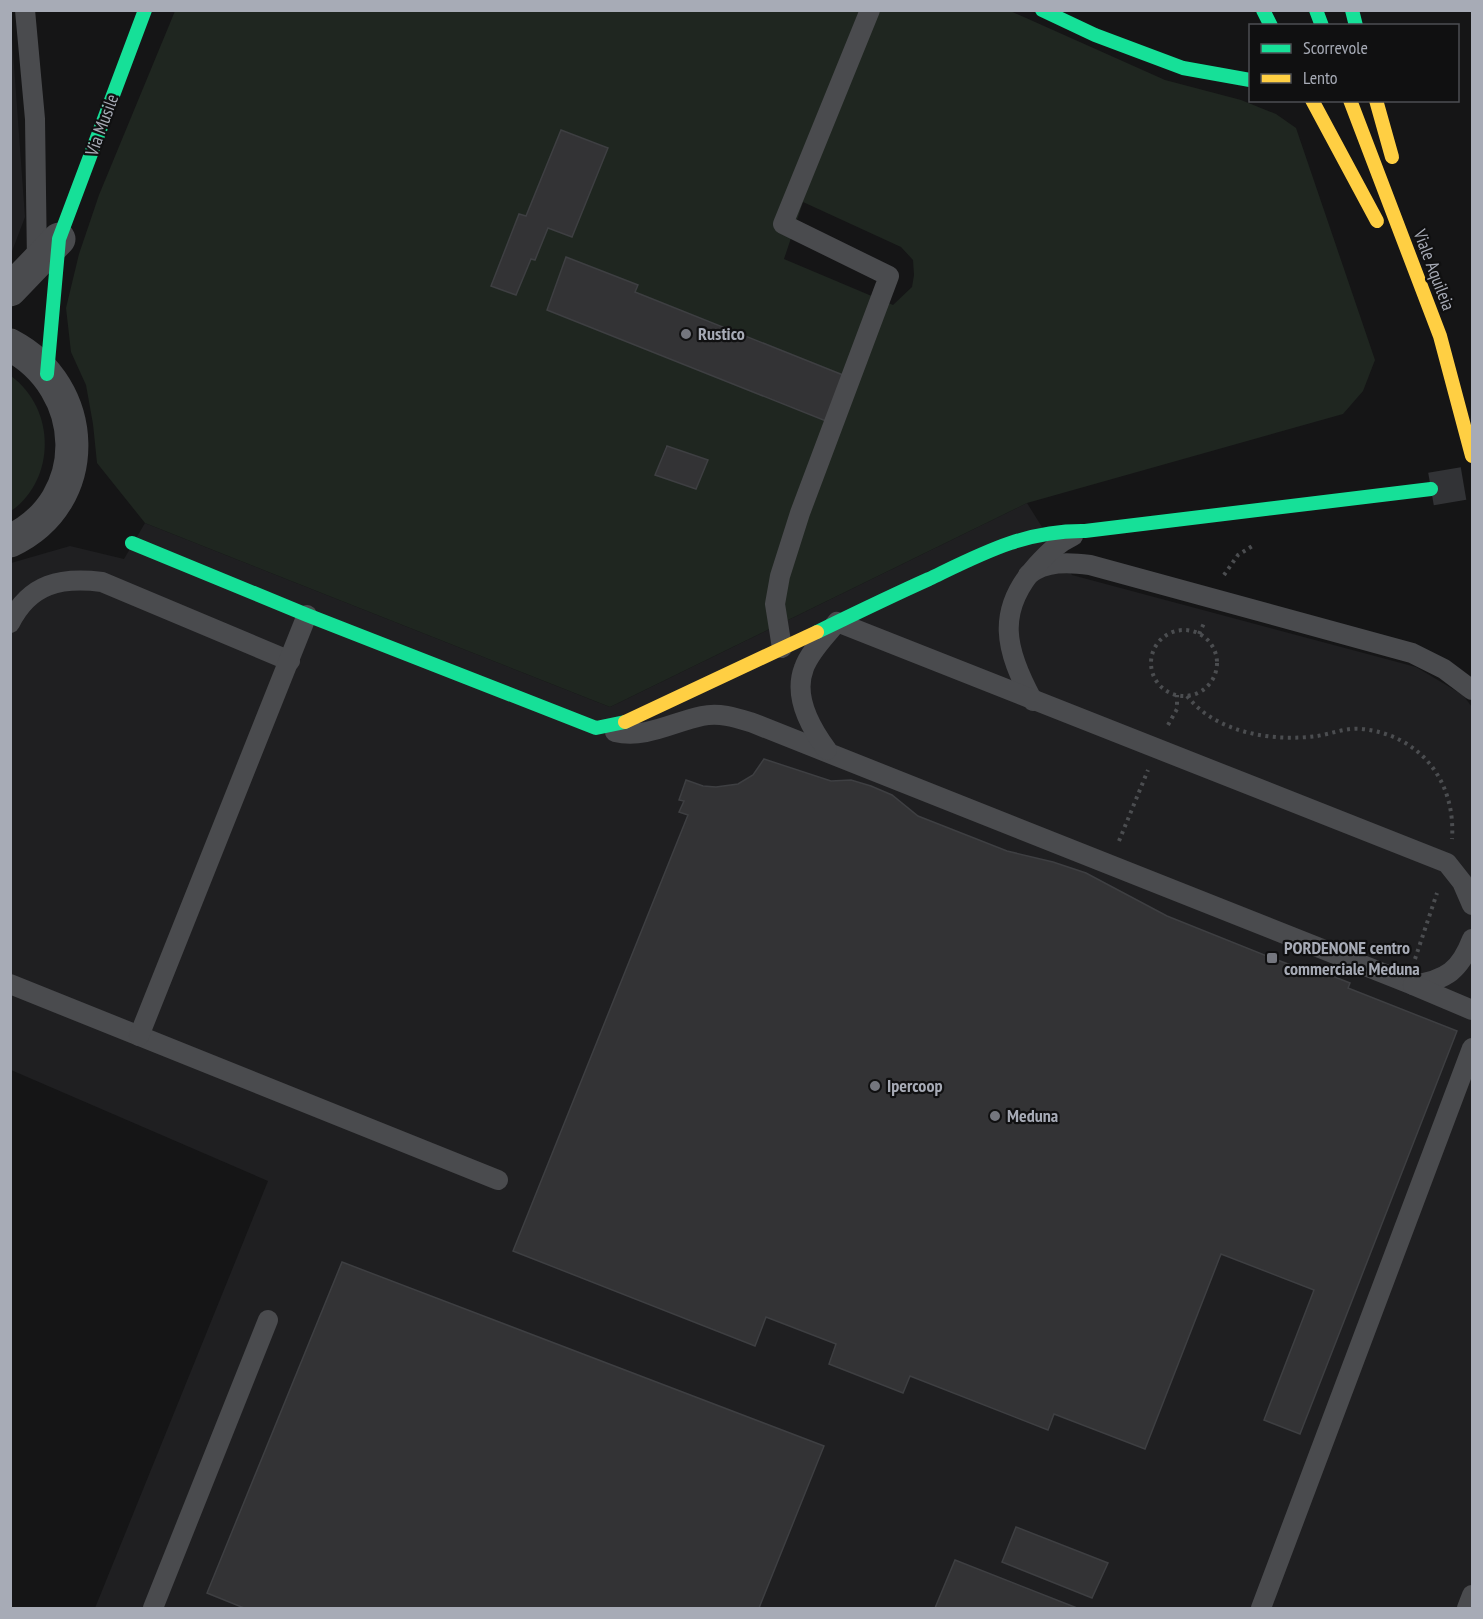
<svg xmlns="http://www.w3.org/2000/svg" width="1483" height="1619" viewBox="0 0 1483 1619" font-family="'PT Sans Narrow',sans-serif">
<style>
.built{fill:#1f1f21}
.green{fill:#1f2620;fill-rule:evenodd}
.building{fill:#333335;stroke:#3e3f42;stroke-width:1.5}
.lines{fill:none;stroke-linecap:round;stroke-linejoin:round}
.secondary-tunnel{stroke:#323336;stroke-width:33;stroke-dasharray:33 16;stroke-linecap:butt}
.path{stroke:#4b4d50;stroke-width:4;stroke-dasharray:3 4.5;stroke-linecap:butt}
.lane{stroke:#4a4b4e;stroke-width:20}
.street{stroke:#4a4b4e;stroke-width:33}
.fast{stroke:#16e098;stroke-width:14}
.slow{stroke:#ffcf43;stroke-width:14}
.poi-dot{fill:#74767e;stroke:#101011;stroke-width:2}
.labels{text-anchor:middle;stroke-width:4.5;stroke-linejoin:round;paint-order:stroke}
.street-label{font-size:18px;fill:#a7abb6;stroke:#101011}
.poi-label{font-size:18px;font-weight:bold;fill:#a7abb6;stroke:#101011;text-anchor:start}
</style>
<rect width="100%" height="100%" fill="#151516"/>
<g class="built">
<path d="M11,24L25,217L11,254H10Z"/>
<path d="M1027,503L1072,575L1416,667L1463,695L1472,707V1608H95L268,1181L11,1070V563L70,546L124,559L145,523L610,707Z"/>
</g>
<g class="green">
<path d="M1008,10L1165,80L1241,100L1276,114L1296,128L1375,360L1363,391L1343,414L1027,503L610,707L145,523L97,463L93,424L86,385L71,352L66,308L79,254L99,195L175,11ZM561,130L607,147L572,237L548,228L531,259L516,295L491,286L519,214L526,216ZM803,202L901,247L913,260L914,275L912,287L893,305L784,259ZM566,257L637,285L635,292L843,375L826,421L547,309ZM666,446H667L707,460L655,475Z"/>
<path d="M11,376C56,409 56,479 11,511Z"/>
</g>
<g class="building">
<path d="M561,130L608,148L572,237L548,228L535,260L531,259L516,295L491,286L519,214L526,216Z"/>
<path d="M566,257L638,285L635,292L843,375L826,421L547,310Z"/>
<path d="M667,446L708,460L696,489L655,475Z"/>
<path d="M764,759L831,781L851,780L871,786L892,795L918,816L1007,851L1053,862L1086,873L1167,916L1272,958L1315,974L1317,970L1350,983L1348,988L1457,1031L1300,1434L1264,1420L1314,1290L1221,1254L1145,1449L1054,1414L1048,1430L910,1376L903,1393L829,1364L836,1344L766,1317L755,1346L513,1251L688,815L679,812L684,801L679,800L686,780L703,786L716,787L738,784L753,775Z"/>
<path d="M342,1262L824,1446L759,1608H244L207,1593Z"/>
<path d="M1016,1527L1108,1563L1092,1598L1002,1562Z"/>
<path d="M955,1560L1077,1608H935Z"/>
</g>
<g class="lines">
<path class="secondary-tunnel" d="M1431,489L1472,482"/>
<g class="path">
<path d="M1224,575L1238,555L1254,545"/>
<circle cx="1184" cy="663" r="33"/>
<path d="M1199,634L1205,621"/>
<path d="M1187,696C1216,733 1273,742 1317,736C1331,734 1347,727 1362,729C1420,735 1456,781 1452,839"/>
<path d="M1168,725L1177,709V695"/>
<path d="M1119,841L1148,770"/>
<path d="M1415,959L1437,893"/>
</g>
<g class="lane">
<path d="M25,10L35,119L37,262"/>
<path d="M1028,575C1046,561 1068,562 1090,565L1412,653L1444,669L1472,690"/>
<path d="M10,623C30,583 61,577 102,582L290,661"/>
<path d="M782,648L775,604L780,576L800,513L889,276L783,224L870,10"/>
<path d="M1033,701C1005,650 995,611 1037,565C1048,553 1058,543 1073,536"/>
<path d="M615,732C646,739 673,722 702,716C720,712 737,718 753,723L1413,985C1447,980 1460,970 1472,939"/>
<path d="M827,750C810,727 793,696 804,668C810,651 826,636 837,622L1447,863L1462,882L1472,905"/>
<path d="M10,984L498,1180"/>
<path d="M1413,985L1472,1010"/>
<path d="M139,1036L307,615"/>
<path d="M153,1608L268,1320"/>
<path d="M1261,1608L1472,1048"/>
<path d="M1467,1608L1472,1595"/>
</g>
<g class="street">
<path d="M10,290L59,239"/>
<path d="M10,345C90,387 95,501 10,541"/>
</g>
<g class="fast">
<path d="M1042,10L1095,35L1183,68L1250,80"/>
<path d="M1263,10L1271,26"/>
<path d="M1316,10L1322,26"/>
<path d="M1352,10L1356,26"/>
<path d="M47,374L59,239L145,10"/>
<path d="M132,543L307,615L596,728L625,722"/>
<path d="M817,632C854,614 891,596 929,579C981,554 1025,530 1085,531L1431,489"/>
</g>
<g class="slow">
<path d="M1312,100L1377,221"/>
<path d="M1350,100L1440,336L1472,456"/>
<path d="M1376,100L1392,157"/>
<path d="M625,722L817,632"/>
</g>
</g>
<g class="poi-dot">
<circle cx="686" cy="334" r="6"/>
<rect x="1266" y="952" width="12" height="12" rx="3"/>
<circle cx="875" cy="1086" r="6"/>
<circle cx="995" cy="1116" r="6"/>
</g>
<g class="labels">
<g class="street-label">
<text transform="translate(102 125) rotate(-70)" y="6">Via Musile</text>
<text transform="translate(1434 270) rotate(69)" y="6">Viale Aquileia</text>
</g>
<g class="poi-label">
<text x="698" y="340">Rustico</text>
<text x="1284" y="954">PORDENONE centro<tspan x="1284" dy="21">commerciale Meduna</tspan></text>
<text x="887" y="1092">Ipercoop</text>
<text x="1007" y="1122">Meduna</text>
</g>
</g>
<rect width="1483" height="1619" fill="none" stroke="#a7abb6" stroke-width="24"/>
<rect x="1249" y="24" width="210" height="78" fill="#101011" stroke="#4c4e53" stroke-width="1.5"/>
<rect x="1261" y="44" width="30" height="9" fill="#16e098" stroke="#4c4e53" stroke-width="1.5"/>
<text x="1303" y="54" font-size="18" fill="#a7abb6">Scorrevole</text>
<rect x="1261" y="74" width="30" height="9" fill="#ffcf43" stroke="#4c4e53" stroke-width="1.5"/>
<text x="1303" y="84" font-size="18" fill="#a7abb6">Lento</text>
</svg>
